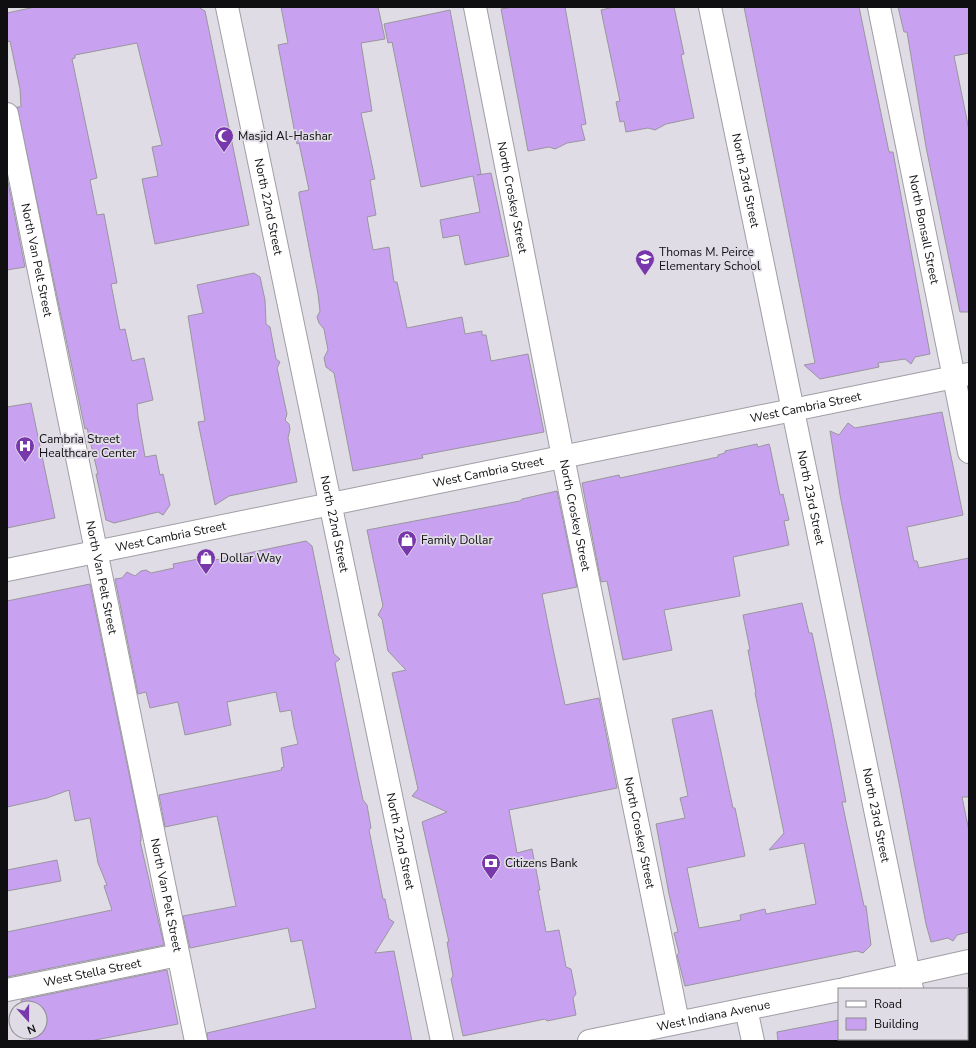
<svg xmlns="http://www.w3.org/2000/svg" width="976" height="1048" viewBox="0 0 976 1048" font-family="'Nunito Sans',sans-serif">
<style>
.building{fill:#c8a2f1;stroke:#99969d}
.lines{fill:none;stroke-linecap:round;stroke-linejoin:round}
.minor-casing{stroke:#a09da5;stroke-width:24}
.minor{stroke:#fff;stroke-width:22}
.labels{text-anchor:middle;stroke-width:3.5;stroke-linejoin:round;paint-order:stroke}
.poi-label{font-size:12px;fill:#0f0e11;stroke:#e0dce5;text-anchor:start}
.street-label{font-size:12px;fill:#0f0e11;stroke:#e0dce5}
</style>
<rect width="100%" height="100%" fill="#e0dce5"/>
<g class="building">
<path d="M35,7H198L205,11L249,225L155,244L142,179L158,176L152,147L162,145L137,43L75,55V58L72,59L97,178L90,180L97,215L104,214L117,283L111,284L120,330L125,329L132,361L144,358L153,400L137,404L138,416L145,457L156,455L160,475L163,474L170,505L163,515L158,512L114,523L106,520L96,474H98L87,428L85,429L17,107H21L20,89L10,41L7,42V13Z"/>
<path d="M281,7H378L385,39L361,43L372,111L361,113L375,179L370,180L376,215L367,217L373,250L389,247L394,282H397L407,328L462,317L465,334L482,331V335H486L491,361L528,354L544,432L422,455L423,458L353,471L334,373L326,367L324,358L328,350L324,329L319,323L317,317L320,311L318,294L299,195V192L309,190L299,143L297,144L278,45L288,43Z"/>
<path d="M513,7H565L586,124L581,125L585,140L567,143L555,149L549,147L528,151L501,9Z"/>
<path d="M614,7H674L684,54L681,55L694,118L666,124L655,130L648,128L626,132L624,121L620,122L616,102L620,101L601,10Z"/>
<path d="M744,7H859L889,152H893L930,354L915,357L911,364L905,359L878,363L879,367L820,379L804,365L815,363Z"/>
<path d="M898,7H969V53L954,56L969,130V312H960L926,147L907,32H904Z"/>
<path d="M450,10L481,174L477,175L491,173L509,256L465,265L459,235L443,238L440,220L480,212L473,176L421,187L392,42L388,43L384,24Z"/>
<path d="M7,177L25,267L7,270Z"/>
<path d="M254,273L260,277L265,300L266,324L270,327L276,359L280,362L277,368L287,414L285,420L289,424L290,429L288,438L297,482L229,496L215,505L198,422L205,421L188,316L203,313L197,285Z"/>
<path d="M31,403L55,518L7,528V407Z"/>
<path d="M942,412L963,515L907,527L914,561H917L919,568L969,558V797H962L969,831V932L957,935L953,941L948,938L931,942L926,924L900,788L840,495L830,431L839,435L848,423L855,428Z"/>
<path d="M757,444L758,447L769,444L770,447L780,495L783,494L789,520L784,521L789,545L733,557L740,596L664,610L672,650L623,660L607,581L601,582L582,483L619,475L620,478L718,457V455L725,453V451Z"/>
<path d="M557,491L577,587L542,594L553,649L565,705L599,698L617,788L509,810L517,853L532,849L540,890H538L546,932L559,930L566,967L571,969L576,994L573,998L576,1015L547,1021L545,1019L463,1036L451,979L453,976L447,942H449L422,822L447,812L412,796L418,789L392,673L406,670L388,651L382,619L378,615L383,606L367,530L520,501L522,499Z"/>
<path d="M306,541L312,546L334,654L340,659L335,663L356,767L363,800L367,805L371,828L369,830L383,899H385L389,919L394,922L375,953L394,951L412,1041H208L207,1033L316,1008L302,940L291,942L288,928L190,948L183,916L236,906L217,816L165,827L159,795L282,770L281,768L284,767L281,748L298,744L294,727L291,710L280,712L276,692L227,702L231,725L185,735L178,702L150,708L146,692L138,694L115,579L122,578L127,572L135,576L141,571L146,570L151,573L174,568L173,564L214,556L215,560Z"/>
<path d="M90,584L141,832V841H140L164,945L7,977V932L112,910L104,886L107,885L98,863L90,818L75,821L69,790L47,798L7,807V601Z"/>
<path d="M802,603L809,633H812L831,723L846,802H842L864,906H866L871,945L863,953L857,951L685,986L677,955L679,953L674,933L678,932L669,894L656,824L685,818L680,798L688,796L672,719L712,710L733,808H735L745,856L687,868L699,928L741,920L740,915L765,909L766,914L816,904L804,843L769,850L784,833L755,693H756L748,650H750L743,615Z"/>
<path d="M57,860L61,881L7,891V870Z"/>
<path d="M167,970L178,1024L90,1041H30L28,1032H40V1008H23L21,1000Z"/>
<path d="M839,1020V1041H778L777,1032Z"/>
</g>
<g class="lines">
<defs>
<g id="minor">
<path id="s1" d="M227,7L442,1041"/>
<path id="s2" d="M475,7L563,457L678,1022"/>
<path id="s3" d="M710,7L912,989"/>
<path id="s4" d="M879,7L969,452"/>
<path id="s5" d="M7,114L196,1041"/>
<path id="s6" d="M7,570L969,374"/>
<path d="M844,989L969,961"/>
<path id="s7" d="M7,990L178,955"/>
<path d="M746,1009L753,1041"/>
<path d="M922,1039L923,1041"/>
<path id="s8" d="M589,1041L839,990"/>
</g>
</defs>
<use href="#minor" class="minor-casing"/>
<use href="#minor" class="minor"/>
</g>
<defs>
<symbol id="mosque-pin" viewBox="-11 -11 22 30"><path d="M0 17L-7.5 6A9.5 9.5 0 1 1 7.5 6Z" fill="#7838ac" stroke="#e0dce5"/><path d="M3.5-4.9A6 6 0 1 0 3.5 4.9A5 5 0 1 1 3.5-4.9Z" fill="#fff"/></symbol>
<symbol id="school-pin" viewBox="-11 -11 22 30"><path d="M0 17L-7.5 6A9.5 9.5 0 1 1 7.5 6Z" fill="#7838ac" stroke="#e0dce5"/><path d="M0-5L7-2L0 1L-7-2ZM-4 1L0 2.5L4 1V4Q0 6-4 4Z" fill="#fff"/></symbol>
<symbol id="hospital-pin" viewBox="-11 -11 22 30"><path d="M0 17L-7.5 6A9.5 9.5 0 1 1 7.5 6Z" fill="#7838ac" stroke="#e0dce5"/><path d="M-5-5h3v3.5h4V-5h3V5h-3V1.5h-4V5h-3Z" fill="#fff"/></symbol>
<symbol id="shop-pin" viewBox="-11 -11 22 30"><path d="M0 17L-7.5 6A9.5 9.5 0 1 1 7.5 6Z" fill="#7838ac" stroke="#e0dce5"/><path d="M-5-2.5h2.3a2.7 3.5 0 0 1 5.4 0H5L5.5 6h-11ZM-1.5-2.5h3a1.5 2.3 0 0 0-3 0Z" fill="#fff"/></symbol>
<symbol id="bank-pin" viewBox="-11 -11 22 30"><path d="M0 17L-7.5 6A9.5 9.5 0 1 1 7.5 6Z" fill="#7838ac" stroke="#e0dce5"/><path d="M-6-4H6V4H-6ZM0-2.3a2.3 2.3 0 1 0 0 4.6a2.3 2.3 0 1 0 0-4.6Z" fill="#fff"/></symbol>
</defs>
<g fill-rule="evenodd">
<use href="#mosque-pin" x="213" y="125" width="22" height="30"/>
<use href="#school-pin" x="634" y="248" width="22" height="30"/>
<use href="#hospital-pin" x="14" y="435" width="22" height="30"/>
<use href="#shop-pin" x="396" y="529" width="22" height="30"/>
<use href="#shop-pin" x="195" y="547" width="22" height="30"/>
<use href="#bank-pin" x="480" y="852" width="22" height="30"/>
</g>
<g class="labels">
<g class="poi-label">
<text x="238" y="140">Masjid Al-Hashar</text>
<text x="659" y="256">Thomas M. Peirce<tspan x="659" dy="14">Elementary School</tspan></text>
<text x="39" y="443">Cambria Street<tspan x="39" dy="14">Healthcare Center</tspan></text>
<text x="421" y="544">Family Dollar</text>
<text x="220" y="562">Dollar Way</text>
<text x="505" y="867">Citizens Bank</text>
</g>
<g class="street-label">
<text dy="4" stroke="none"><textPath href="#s3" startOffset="177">North 23rd Street</textPath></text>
<text dy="4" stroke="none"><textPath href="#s2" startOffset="194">North Croskey Street</textPath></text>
<text dy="4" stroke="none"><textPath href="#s1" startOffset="204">North 22nd Street</textPath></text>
<text dy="4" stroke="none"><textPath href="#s4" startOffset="227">North Bonsall Street</textPath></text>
<text dy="4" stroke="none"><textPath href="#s5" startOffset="149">North Van Pelt Street</textPath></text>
<text dy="4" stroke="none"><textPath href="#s6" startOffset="815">West Cambria Street</textPath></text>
<text dy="4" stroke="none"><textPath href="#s6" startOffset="491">West Cambria Street</textPath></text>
<text dy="4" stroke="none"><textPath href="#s3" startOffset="501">North 23rd Street</textPath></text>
<text dy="4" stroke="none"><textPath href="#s2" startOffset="518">North Croskey Street</textPath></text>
<text dy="4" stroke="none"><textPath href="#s1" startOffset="528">North 22nd Street</textPath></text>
<text dy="4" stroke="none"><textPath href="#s6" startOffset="167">West Cambria Street</textPath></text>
<text dy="4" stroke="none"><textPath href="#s5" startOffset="473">North Van Pelt Street</textPath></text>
<text dy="4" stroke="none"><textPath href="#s3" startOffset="825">North 23rd Street</textPath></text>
<text dy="4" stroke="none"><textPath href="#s2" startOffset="842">North Croskey Street</textPath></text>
<text dy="4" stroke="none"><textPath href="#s1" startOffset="852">North 22nd Street</textPath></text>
<text dy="4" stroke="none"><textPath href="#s5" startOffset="797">North Van Pelt Street</textPath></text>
<text dy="4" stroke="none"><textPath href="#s7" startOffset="87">West Stella Street</textPath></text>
<text dy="4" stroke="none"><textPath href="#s8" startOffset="127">West Indiana Avenue</textPath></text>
</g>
</g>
<rect width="976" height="1048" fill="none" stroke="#0f0e11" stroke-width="16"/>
<rect x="838" y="988" width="130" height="52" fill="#e0dce5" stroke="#8c8a90"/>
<rect x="846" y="1001" width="20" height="6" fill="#ffffff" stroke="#8c8a90"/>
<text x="874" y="1008" font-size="12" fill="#0f0e11">Road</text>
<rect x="846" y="1018" width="20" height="12" fill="#c8a2f1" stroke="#8c8a90"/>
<text x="874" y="1028" font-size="12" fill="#0f0e11">Building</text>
<g transform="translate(28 1020) rotate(159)"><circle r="19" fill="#e0dce5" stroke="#8c8a90"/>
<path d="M0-3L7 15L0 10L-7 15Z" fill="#7838ac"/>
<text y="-6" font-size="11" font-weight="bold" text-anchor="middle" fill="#0f0e11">N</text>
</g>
</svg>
